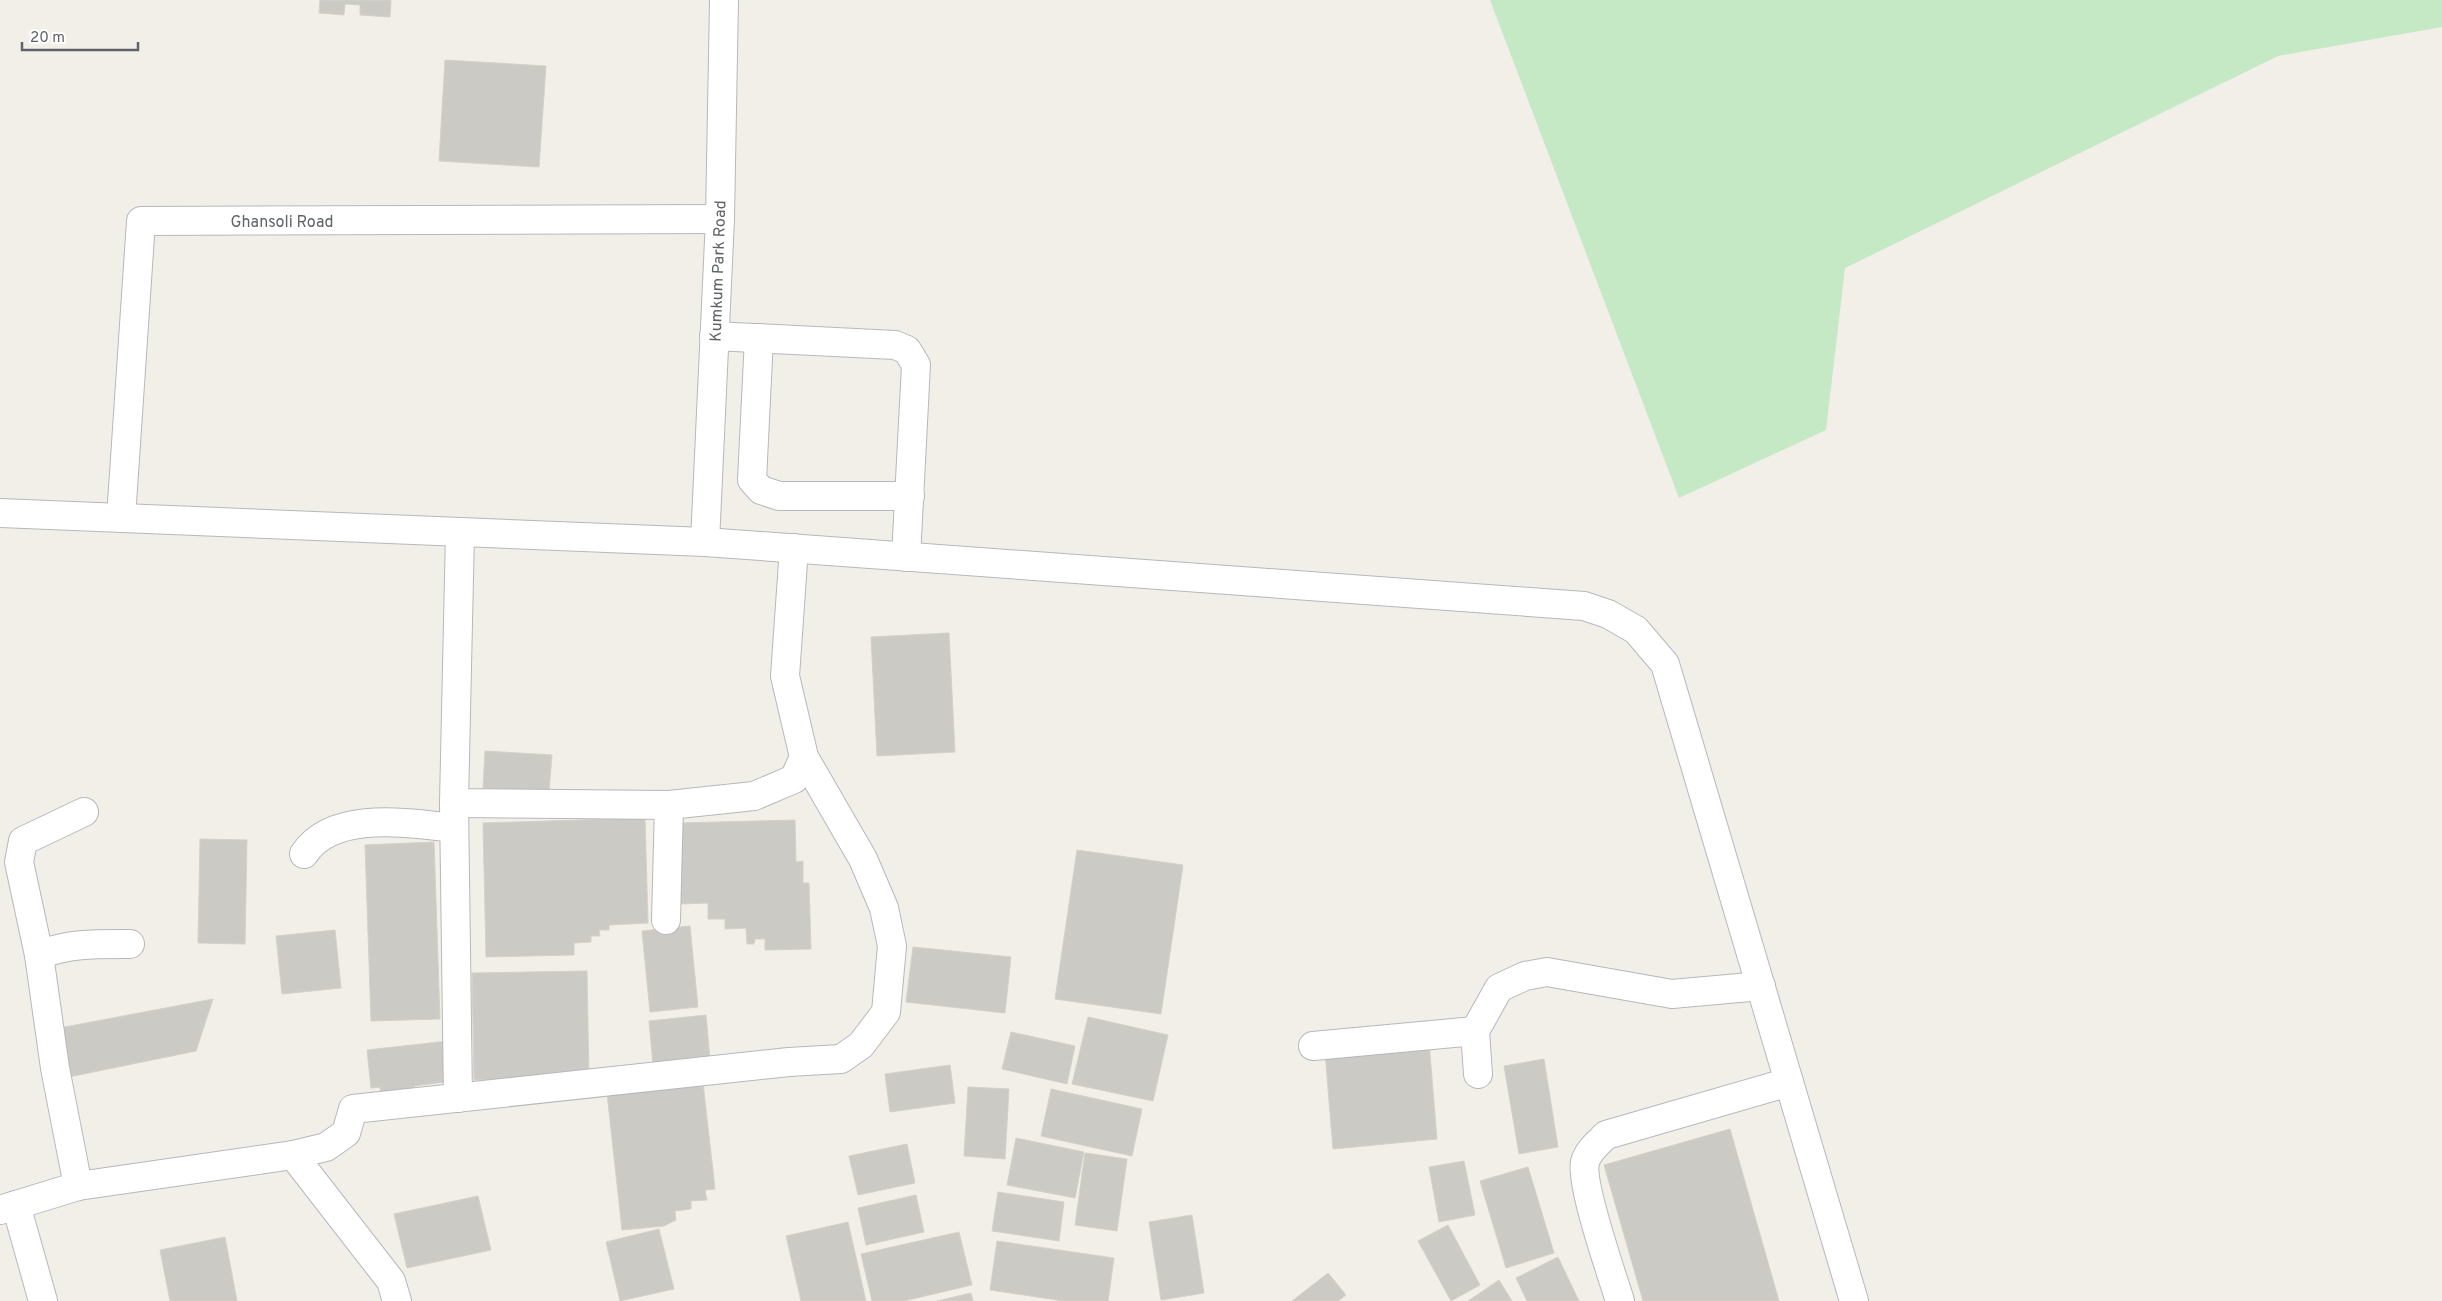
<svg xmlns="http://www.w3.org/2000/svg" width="2442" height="1301" viewBox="0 0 2442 1301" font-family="Overpass,sans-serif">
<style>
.green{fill:#c5e8c5}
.building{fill:#cccac5;stroke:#d6d1c6}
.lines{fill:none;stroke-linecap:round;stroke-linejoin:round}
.minor-casing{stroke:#b5b8bc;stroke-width:30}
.minor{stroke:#fff;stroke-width:28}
.labels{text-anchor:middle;stroke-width:4;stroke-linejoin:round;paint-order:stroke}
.street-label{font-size:16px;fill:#5f6368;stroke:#fff}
</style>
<rect width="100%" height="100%" fill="#f1efe8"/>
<path class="green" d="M1490,0H2442V27L2278,56L1845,268L1826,430L1679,498Z"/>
<g class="building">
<path d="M320,0H391L390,17L360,15V5L345,4L344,15L319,13Z"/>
<path d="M445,60L546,66L539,167L439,161Z"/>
<path d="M949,633L955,752L877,756L871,637Z"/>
<path d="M485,751L552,755L549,792L483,788Z"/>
<path d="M645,818L648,923L609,925V930H599L600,936H591V942L574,943V955L486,957L483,823Z"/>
<path d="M795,820L796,862L803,861V883H809L811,949L765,950V939H755L754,944H747L746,928L725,929V919H708V903L679,904L677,823Z"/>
<path d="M200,839L247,840L245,944L198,943Z"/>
<path d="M434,842L440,1019L371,1021L365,845Z"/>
<path d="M1077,850L1183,865L1161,1014L1055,999Z"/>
<path d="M690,926L698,1007L650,1012L642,931Z"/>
<path d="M335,930L341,988L282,994L276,936Z"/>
<path d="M913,947L1011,957L1005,1013L906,1002Z"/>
<path d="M587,971L589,1078L474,1080L472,973Z"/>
<path d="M213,999L196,1051L64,1078L54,1029Z"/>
<path d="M706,1015L710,1059L653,1065L649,1021Z"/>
<path d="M1088,1017L1168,1035L1153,1101L1072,1084Z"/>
<path d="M1011,1032L1075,1046L1067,1084L1002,1069Z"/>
<path d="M448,1041L452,1081L414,1086V1088L406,1089V1093L381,1100L380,1087L371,1088L367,1050Z"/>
<path d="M1429,1042L1437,1139L1333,1149L1325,1052Z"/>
<path d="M1544,1059L1558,1147L1519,1154L1504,1066Z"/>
<path d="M950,1065L955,1103L890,1112L885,1074Z"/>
<path d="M703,1083L715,1189L705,1190L707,1200L691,1201V1209L675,1211L676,1220L664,1226L622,1230L607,1093Z"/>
<path d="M968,1087L1009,1089L1005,1159L964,1156Z"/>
<path d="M1051,1089L1142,1109L1132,1156L1041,1136Z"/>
<path d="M1730,1129L1779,1301H1643L1604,1165Z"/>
<path d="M1016,1138L1084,1152L1075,1198L1007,1185Z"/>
<path d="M907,1144L915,1183L858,1195L849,1156Z"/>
<path d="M1085,1153L1127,1159L1117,1231L1075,1225Z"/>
<path d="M1464,1161L1475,1215L1439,1222L1429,1167Z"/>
<path d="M1528,1167L1554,1253L1506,1268L1480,1181Z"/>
<path d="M998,1192L1064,1202L1059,1241L992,1231Z"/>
<path d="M916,1195L924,1232L866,1245L858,1208Z"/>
<path d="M478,1196L491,1250L407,1268L394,1214Z"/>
<path d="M1192,1215L1204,1293L1161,1300L1149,1222Z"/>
<path d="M848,1222L866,1301H801L786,1236Z"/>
<path d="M1448,1225L1480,1285L1451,1301L1418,1241Z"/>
<path d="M659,1229L674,1289L620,1301L606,1242Z"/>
<path d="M959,1232L972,1285L904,1301H872L861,1254Z"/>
<path d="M225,1237L237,1301H170L160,1250Z"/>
<path d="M997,1241L1114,1258L1108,1301H1064L990,1290Z"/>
<path d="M1558,1257L1579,1301H1527L1516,1278Z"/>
<path d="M1328,1273L1346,1295L1338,1301H1292Z"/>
<path d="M1499,1280L1512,1301H1468Z"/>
<path d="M971,1293L973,1301H937Z"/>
</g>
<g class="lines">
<defs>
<g id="minor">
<path d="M714,336L895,345L907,350L916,365L906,557"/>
<path d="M759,338L752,480L761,490L779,496H910"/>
<path d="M0,513L705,542L1584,606L1608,614L1636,630L1665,664L1854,1301"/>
<path d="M121,518L141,221L720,219"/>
<path d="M460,532L454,803L669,805L754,796L794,779L804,757"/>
<path d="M705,542L720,219L724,0"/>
<path d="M454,803L458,1098"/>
<path d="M304,854C333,810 408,823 454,828"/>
<path d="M666,920L669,805"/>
<path d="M39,955C69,943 98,944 130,944"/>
<path d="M1313,1046L1475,1031"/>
<path d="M1478,1074L1475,1031L1499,988L1525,976L1547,972L1672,994L1761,986"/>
<path d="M293,1155L391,1281L397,1301"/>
<path d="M78,1186L55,1068L39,955L19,862L23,841L84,812"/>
<path d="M16,1205L43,1301"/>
<path d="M0,1210L78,1186L293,1155L326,1147L346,1133L353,1109L789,1062L841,1059L861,1045L886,1012L892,946L884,908L863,859L804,757L785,676L794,548"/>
<path d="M1620,1301C1612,1275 1580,1184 1585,1162C1588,1151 1598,1143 1606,1135L1789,1082"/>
</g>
</defs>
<use href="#minor" class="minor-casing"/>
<use href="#minor" class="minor"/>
</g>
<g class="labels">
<g class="street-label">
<text x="282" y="227">Ghansoli Road</text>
<text transform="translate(717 271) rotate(-88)" y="6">Kumkum Park Road</text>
</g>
</g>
<path d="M22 42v8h116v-8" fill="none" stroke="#5f6368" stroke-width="2.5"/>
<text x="30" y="42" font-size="15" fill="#5f6368" stroke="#ffffff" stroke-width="4" paint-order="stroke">20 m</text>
</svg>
